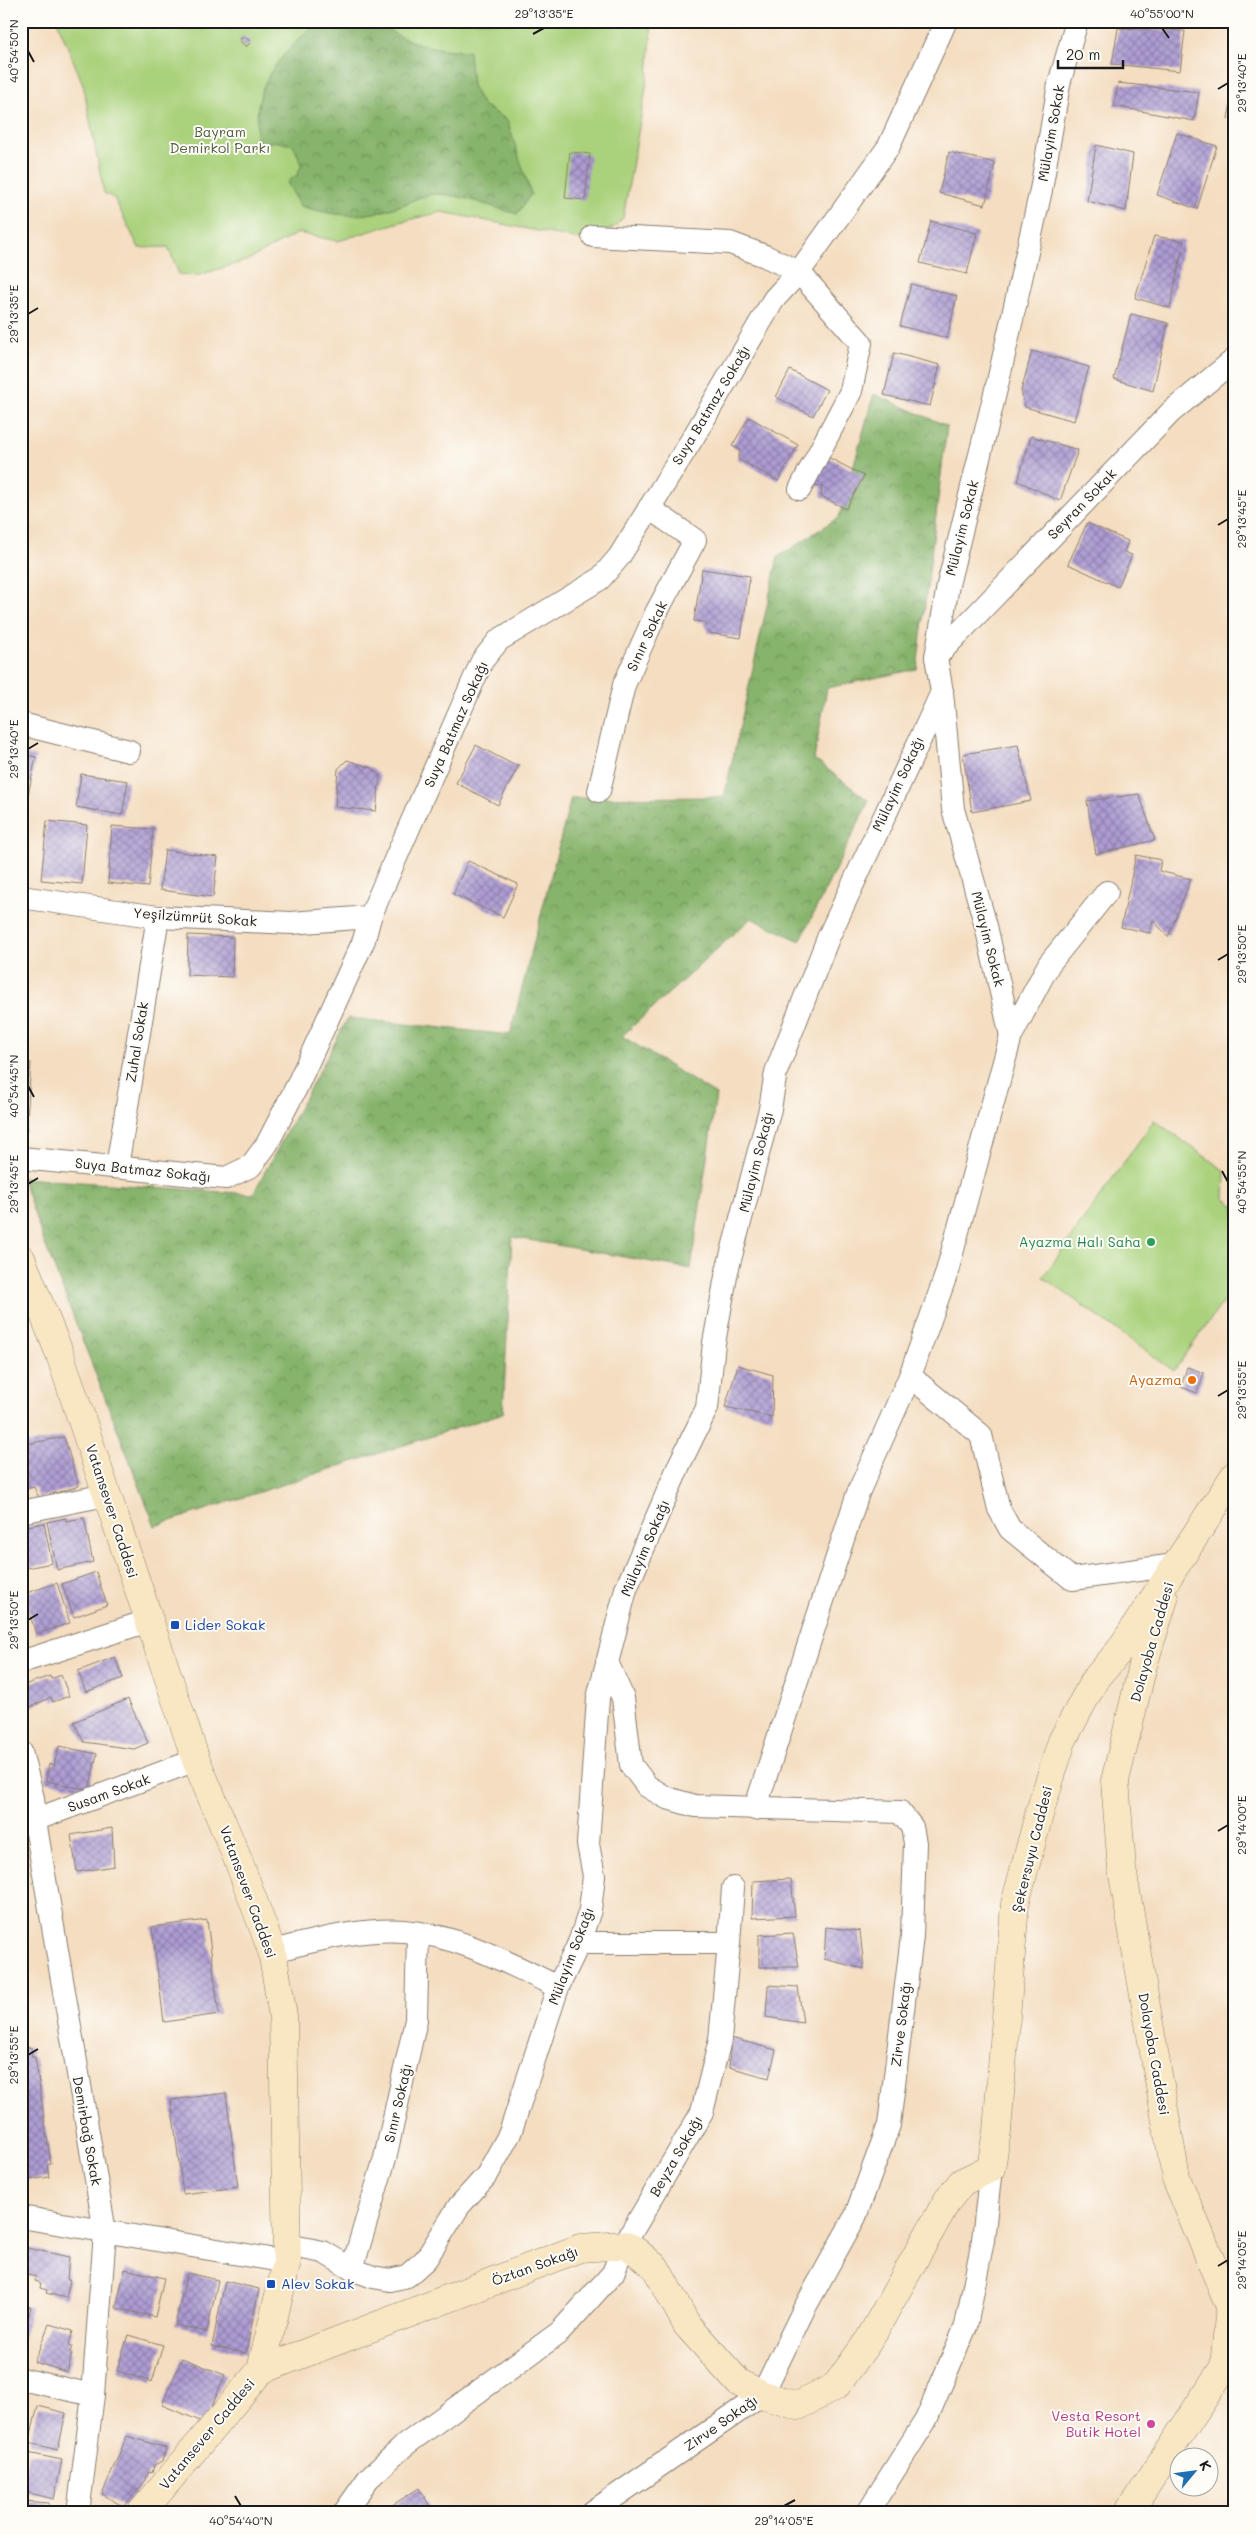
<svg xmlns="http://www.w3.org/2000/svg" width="1256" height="2534" viewBox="0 0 1256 2534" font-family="Mali,sans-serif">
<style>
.green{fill:#aad27d;stroke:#63774c}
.forest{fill:url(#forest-crowns);stroke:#526844}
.building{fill:url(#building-cross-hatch)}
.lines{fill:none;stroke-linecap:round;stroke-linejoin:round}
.street-casing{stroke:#887c6e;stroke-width:24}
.secondary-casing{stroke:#887c6e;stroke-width:29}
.street{stroke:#fff;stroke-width:22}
.secondary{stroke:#f9e7c3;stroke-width:28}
.ticks{fill:none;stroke:#1c1c1c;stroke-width:2}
.leisure-dot{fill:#2e9e5b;stroke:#fdfcf7;stroke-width:2}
.food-dot{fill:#e8710a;stroke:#fdfcf7;stroke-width:2}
.transit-dot{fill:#1a4fb4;stroke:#fdfcf7;stroke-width:2}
.hotel-dot{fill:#d1479c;stroke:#fdfcf7;stroke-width:2}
.labels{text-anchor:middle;stroke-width:4;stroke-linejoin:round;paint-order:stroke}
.park-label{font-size:14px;fill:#4e5c3e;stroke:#fdfcf7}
.street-label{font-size:14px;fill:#1c1c1c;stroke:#fdfcf7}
.leisure-label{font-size:14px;fill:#27864d;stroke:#fdfcf7;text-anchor:end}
.food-label{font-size:14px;fill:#c56008;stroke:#fdfcf7;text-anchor:end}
.transit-label{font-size:14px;fill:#164399;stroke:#fdfcf7;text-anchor:start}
.hotel-label{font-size:14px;fill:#b23c85;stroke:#fdfcf7;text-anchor:end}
.neatline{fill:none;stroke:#1c1c1c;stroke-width:2}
.ticks-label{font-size:12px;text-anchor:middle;fill:#1c1c1c}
</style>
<defs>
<pattern id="forest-crowns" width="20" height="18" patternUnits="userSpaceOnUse" patternTransform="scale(1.25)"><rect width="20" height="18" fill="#87b46c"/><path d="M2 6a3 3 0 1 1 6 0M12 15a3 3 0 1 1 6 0" fill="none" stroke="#6e9258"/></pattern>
<pattern id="building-cross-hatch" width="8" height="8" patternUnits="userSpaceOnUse" patternTransform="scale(1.25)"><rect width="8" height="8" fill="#ad9cd3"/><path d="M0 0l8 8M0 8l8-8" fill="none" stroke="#8c7eaa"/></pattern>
</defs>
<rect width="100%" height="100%" fill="#fdfcf7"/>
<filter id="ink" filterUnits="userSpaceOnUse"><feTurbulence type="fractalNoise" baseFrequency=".02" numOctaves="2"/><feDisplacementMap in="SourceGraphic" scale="10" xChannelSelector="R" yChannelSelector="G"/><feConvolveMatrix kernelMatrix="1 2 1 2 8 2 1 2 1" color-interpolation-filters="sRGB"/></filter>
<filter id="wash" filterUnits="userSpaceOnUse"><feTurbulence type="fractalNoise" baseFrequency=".0096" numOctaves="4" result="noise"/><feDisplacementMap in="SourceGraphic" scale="20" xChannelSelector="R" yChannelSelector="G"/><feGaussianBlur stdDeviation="1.12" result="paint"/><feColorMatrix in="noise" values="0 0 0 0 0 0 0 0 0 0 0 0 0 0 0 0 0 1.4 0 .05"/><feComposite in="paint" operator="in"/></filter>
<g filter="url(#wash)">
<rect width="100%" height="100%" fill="#f4ddc0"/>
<g class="green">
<path d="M57,21H652L648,76L623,218L613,228L588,241L442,212L403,221L338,241L298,233L248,260L196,276L179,274L168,247L139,248L114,198L104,193L83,84Z"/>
<path d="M1154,1120L1225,1171L1224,1198L1235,1206V1285L1174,1371L1043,1277Z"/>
</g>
<g class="forest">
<path d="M320,21H376C402,43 436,50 469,51L472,86L483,105L507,120L531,194L517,214C494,208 461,194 438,194C424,194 415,200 402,205C365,219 338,217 300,206L287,182L297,175L302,164L293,145L273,141L256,148C257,132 256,113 260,97C267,67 297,40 320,21Z"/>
<path d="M874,394L947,426L917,669L827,688L814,759L869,801L800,941L751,918L622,1036L716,1095L691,1269L512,1237L503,1413L155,1526L43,1239L22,1178L253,1194L348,1018L510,1035L571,798L724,797L778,557L839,517Z"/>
</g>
<g id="blocks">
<g class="building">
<path d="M1118,28L1185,31L1180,71L1112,64Z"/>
<path d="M244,36L251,42L246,47L239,40Z"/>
<path d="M1118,83L1199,92L1194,121L1114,106Z"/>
<path d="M1234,85L1235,120L1228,119Z"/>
<path d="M1177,133L1217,146L1197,209L1157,195Z"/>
<path d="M1096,145L1133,154L1126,211L1087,201Z"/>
<path d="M570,152L590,154L585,200L565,198Z"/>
<path d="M949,152L995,163L985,205L939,193Z"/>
<path d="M931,221L977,233L967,274L920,263Z"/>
<path d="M1154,236L1184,241L1170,308L1135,298Z"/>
<path d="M911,284L957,296L947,338L900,326Z"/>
<path d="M1131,314L1168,323L1153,391L1114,379Z"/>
<path d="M1032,351L1089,367L1074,421L1025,407L1021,391Z"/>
<path d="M894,353L940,365L930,406L884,395Z"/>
<path d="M790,370L827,390L813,416L776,397Z"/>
<path d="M749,417L798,445L778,481L738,459L740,450L732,446Z"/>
<path d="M1031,436L1078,450L1060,501L1018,481Z"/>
<path d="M824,455L864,476L846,509L821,496L822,487L809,485Z"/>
<path d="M1087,523L1128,541L1124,552L1132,555L1118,587L1068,564Z"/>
<path d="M702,569L750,576L741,638L709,633L704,622L694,621Z"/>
<path d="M476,745L512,764L519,765L498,805L456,783Z"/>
<path d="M1018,745L1031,801L972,812L963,754Z"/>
<path d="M21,754L36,757L25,809L21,808Z"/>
<path d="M347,760L372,768L380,776L376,811L335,807L338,769Z"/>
<path d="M81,774L128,781L122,815L76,807Z"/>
<path d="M1139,794L1155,840L1096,854L1087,801Z"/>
<path d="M47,821L87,825L82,884L41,880Z"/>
<path d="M112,826L153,829L148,887L108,883Z"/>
<path d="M165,850L218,857L213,897L160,890Z"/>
<path d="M1136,855L1161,860L1159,871L1191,879L1168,937L1153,920L1150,933L1121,927Z"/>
<path d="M468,861L518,884L503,917L453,894Z"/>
<path d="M188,935L233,937L232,977L187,975Z"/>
<path d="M21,1062L31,1063L26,1132L21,1131Z"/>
<path d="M738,1365L773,1375L772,1417L725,1407Z"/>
<path d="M1187,1367L1204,1373L1197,1393L1181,1387Z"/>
<path d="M64,1437L79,1486L39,1498L34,1487L21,1490V1445Z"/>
<path d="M66,1518V1521L84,1518L93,1562L57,1570L47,1522Z"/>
<path d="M44,1523L52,1563L21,1569V1527Z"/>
<path d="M96,1572L107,1605L74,1617L62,1584Z"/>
<path d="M57,1583L70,1623L36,1634L23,1594Z"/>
<path d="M115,1657L123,1678L86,1692L78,1671Z"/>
<path d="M61,1675L69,1696L53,1702L51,1697L23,1711L21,1686L50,1676L51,1679Z"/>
<path d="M128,1699L148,1743L134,1749L84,1742L74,1722Z"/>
<path d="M59,1746L97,1754L89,1790L46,1781L49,1764L54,1765Z"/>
<path d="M112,1828L114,1866L77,1872L71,1835Z"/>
<path d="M791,1879L795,1916L752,1918L753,1881Z"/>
<path d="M207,1920L219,2014L164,2022L152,1927Z"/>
<path d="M826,1927L860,1931L864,1969L824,1959Z"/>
<path d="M793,1933L799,1967H759V1935Z"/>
<path d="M21,1972L25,1991L21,1992Z"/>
<path d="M768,1985L798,1987L803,2023L766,2017Z"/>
<path d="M731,2038L776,2050L769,2078L729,2067Z"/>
<path d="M31,2047L32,2057H35L51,2164L47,2165L49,2177L21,2181V2049Z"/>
<path d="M226,2093L238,2187L183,2194L171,2100Z"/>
<path d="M23,2247L69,2257L67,2279L70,2280L66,2298L46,2293L47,2290L40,2288L41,2283L35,2281L36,2277L23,2274Z"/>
<path d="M125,2269L164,2278L155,2317L116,2308Z"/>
<path d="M187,2273L218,2280L207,2332L175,2325Z"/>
<path d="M225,2281L259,2289L246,2353L212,2346Z"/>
<path d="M21,2305L31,2307L22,2344H21Z"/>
<path d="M49,2324L73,2331L69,2345L72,2346L70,2353L72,2354L67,2372L34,2362Z"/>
<path d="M128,2335L163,2345L152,2382L117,2371Z"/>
<path d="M182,2358L225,2375L205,2423L162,2405Z"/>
<path d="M38,2406L66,2413L58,2450L29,2443Z"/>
<path d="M127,2436L166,2448L162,2461L154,2465L152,2473L148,2472L146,2480L124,2507L102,2494Z"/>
<path d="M28,2453L62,2460L54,2499L21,2491Z"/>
<path d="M419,2488L434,2513H380Z"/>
<path d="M24,2501L49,2503L48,2513H23Z"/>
</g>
</g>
</g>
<g filter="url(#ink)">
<use href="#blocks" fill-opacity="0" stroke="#887c6e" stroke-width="1"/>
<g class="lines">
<defs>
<g id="street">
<path d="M593,236L730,243L765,256L799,272L861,343L851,391L800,489"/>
<path d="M936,657L1171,412L1235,359"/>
<path d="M21,724L129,751"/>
<path d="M599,791L624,685L656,613L695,540L649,508"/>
<path d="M21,897L158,917L291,923L370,917"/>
<path d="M1011,1036L986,926L953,809L942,692L936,657L948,585L999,377L1041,190L1059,84L1077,21"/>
<path d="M21,1158L226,1178L251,1166L267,1144L296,1088L364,940L370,917L482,661L499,640L600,579L619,557L694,436L774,299L799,272L889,146L946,21"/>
<path d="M117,1167L158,917"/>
<path d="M910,1376L981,1435L999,1509L1010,1529L1072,1579L1175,1565"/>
<path d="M21,1512L106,1495"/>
<path d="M21,1662L148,1621"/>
<path d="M21,1752L33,1798L35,1821L105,2232L93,2395L78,2513"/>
<path d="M755,1809L858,1493L910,1376L946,1275L1011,1036L1049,964L1107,892"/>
<path d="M21,1825L196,1760"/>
<path d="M729,1943L733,1888"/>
<path d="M272,1951C315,1941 359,1928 404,1931C459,1935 510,1964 558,1987"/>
<path d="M21,2217L287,2262"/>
<path d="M287,2245L323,2252L352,2269L373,2277L390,2280L407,2276L426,2259L459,2206L487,2175L510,2133L558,1987L579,1943L590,1910L594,1876L588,1844L598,1698L626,1589L680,1463L707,1408L714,1343L727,1271L770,1109L776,1072L828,938L942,692"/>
<path d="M352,2269L385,2158L416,2020L418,1934"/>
<path d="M21,2379L93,2395"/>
<path d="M344,2513L368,2479L405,2445L560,2332L613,2273L624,2245L702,2112L720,2040L729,1943H579"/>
<path d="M591,2513L762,2395L804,2309L855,2217L889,2125L912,1936L915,1843L912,1827L900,1812L695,1806L667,1798L647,1786L631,1765L623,1698L607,1662"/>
<path d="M867,2513L926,2420L966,2326L983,2240L991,2168"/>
</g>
<g id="secondary">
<path d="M21,1258L59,1352L196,1760L238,1860L272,1951L283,2016L287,2262L261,2370L141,2513"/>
<path d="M261,2370L580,2248L624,2245L632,2248L656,2268L687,2325L738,2382L762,2395L798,2406L836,2386L869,2340L947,2201L962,2182L991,2168L997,2131L1015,1904L1040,1811L1062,1741L1094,1681L1120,1650L1235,1475"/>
<path d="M1128,2513L1224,2367L1230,2306L1176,2178L1122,1869L1115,1781L1143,1665L1164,1599"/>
</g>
</defs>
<use href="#street" class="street-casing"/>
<use href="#secondary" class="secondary-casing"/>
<use href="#street" class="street"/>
<use href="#secondary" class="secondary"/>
</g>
</g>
<path class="ticks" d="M1162,28L1169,38M533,34L544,28M28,51L34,62M1218,89L1228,83M28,314L38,308M1218,525L1228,519M28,749L38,743M1218,960L1228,954M28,1086L34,1097M1222,1171L1228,1182M28,1184L38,1178M1218,1396L1228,1390M28,1620L38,1614M1218,1831L1228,1825M28,2055L38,2049M1218,2266L1228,2260M235,2496L241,2506M784,2506L795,2500"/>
<circle class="leisure-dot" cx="1151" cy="1242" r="5"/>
<circle class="food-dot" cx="1192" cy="1380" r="5"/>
<g class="transit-dot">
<rect x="170" y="1620" width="10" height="10" rx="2.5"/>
<rect x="266" y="2279" width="10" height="10" rx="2.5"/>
</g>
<circle class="hotel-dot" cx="1151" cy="2424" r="5"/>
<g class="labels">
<g class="park-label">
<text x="220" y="137">Bayram<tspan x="220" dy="16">Demirkol Parkı</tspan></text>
</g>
<g class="street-label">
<text transform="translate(1051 133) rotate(-80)" y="5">Mülayim Sokak</text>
<text transform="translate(711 405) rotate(-59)" y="5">Suya Batmaz Sokağı</text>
<text transform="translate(1082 504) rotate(-46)" y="5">Seyran Sokak</text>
<text transform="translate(962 528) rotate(-76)" y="5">Mülayim Sokak</text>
<text transform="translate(647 636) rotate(-65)" y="5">Sınır Sokak</text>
<text transform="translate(456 724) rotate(-66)" y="5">Suya Batmaz Sokağı</text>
<text transform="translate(898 784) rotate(-65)" y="5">Mülayim Sokağı</text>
<text transform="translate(195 917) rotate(4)" y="5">Yeşilzümrüt Sokak</text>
<text transform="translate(988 939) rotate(76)" y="5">Mülayim Sokak</text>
<text transform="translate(137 1042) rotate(-81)" y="5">Zuhal Sokak</text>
<text transform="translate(756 1162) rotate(-76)" y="5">Mülayim Sokağı</text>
<text transform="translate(143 1170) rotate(6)" y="5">Suya Batmaz Sokağı</text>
<text transform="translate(112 1511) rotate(72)" y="5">Vatansever Caddesi</text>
<text transform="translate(645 1548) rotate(-67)" y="5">Mülayim Sokağı</text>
<text transform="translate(1152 1642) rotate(-74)" y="5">Dolayoba Caddesi</text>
<text transform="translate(109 1793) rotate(-20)" y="5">Susam Sokak</text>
<text transform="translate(1032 1849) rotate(-76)" y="5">Şekersuyu Caddesi</text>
<text transform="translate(248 1892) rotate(70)" y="5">Vatansever Caddesi</text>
<text transform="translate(571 1956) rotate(-69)" y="5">Mülayim Sokağı</text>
<text transform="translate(901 2024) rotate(-83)" y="5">Zirve Sokağı</text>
<text transform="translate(1154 2054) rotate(80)" y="5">Dolayoba Caddesi</text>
<text transform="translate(398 2103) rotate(-77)" y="5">Sınır Sokağı</text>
<text transform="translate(87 2131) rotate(80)" y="5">Demirbağ Sokak</text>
<text transform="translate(676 2156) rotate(-60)" y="5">Beyza Sokağı</text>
<text transform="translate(535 2266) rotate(-20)" y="5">Öztan Sokağı</text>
<text transform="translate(721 2423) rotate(-35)" y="5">Zirve Sokağı</text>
<text transform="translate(207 2434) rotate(-50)" y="5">Vatansever Caddesi</text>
</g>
<g class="leisure-label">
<text x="1141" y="1247">Ayazma Halı Saha</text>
</g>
<g class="food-label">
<text x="1182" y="1385">Ayazma</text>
</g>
<g class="transit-label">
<text x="185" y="1630">Lider Sokak</text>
<text x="281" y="2289">Alev Sokak</text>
</g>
<g class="hotel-label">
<text x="1141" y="2421">Vesta Resort<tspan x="1141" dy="16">Butik Hotel</tspan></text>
</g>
</g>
<rect width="1256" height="2534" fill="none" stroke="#fdfcf7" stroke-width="55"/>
<g transform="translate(1194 2472) rotate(61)"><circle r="24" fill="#fdfcf7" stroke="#a3a29f"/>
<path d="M0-4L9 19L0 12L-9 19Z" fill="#1f6fb2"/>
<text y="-8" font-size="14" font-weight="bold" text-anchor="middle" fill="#1c1c1c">K</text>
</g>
<path d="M1058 60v8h65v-8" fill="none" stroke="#1c1c1c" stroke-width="2.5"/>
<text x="1066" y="60" font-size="15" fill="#1c1c1c" stroke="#fdfcf7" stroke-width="4" paint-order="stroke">20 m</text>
<rect x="28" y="28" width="1200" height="2478" class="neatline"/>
<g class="ticks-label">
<text x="544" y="18">29°13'35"E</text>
<text x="1162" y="18">40°55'00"N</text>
<text transform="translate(14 51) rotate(-90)" y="4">40°54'50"N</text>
<text transform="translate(1242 83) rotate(-90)" y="4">29°13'40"E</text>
<text transform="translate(14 314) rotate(-90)" y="4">29°13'35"E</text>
<text transform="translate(1242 519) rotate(-90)" y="4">29°13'45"E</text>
<text transform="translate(14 749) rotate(-90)" y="4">29°13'40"E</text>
<text transform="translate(1242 954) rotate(-90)" y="4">29°13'50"E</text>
<text transform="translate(14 1086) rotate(-90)" y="4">40°54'45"N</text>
<text transform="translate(1242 1182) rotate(-90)" y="4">40°54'55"N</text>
<text transform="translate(14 1184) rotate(-90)" y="4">29°13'45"E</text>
<text transform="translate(1242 1390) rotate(-90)" y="4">29°13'55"E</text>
<text transform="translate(14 1620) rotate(-90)" y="4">29°13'50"E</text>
<text transform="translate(1242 1825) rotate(-90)" y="4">29°14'00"E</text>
<text transform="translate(14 2055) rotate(-90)" y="4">29°13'55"E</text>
<text transform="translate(1242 2260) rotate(-90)" y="4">29°14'05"E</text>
<text x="241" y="2525">40°54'40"N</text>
<text x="784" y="2525">29°14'05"E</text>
</g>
</svg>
